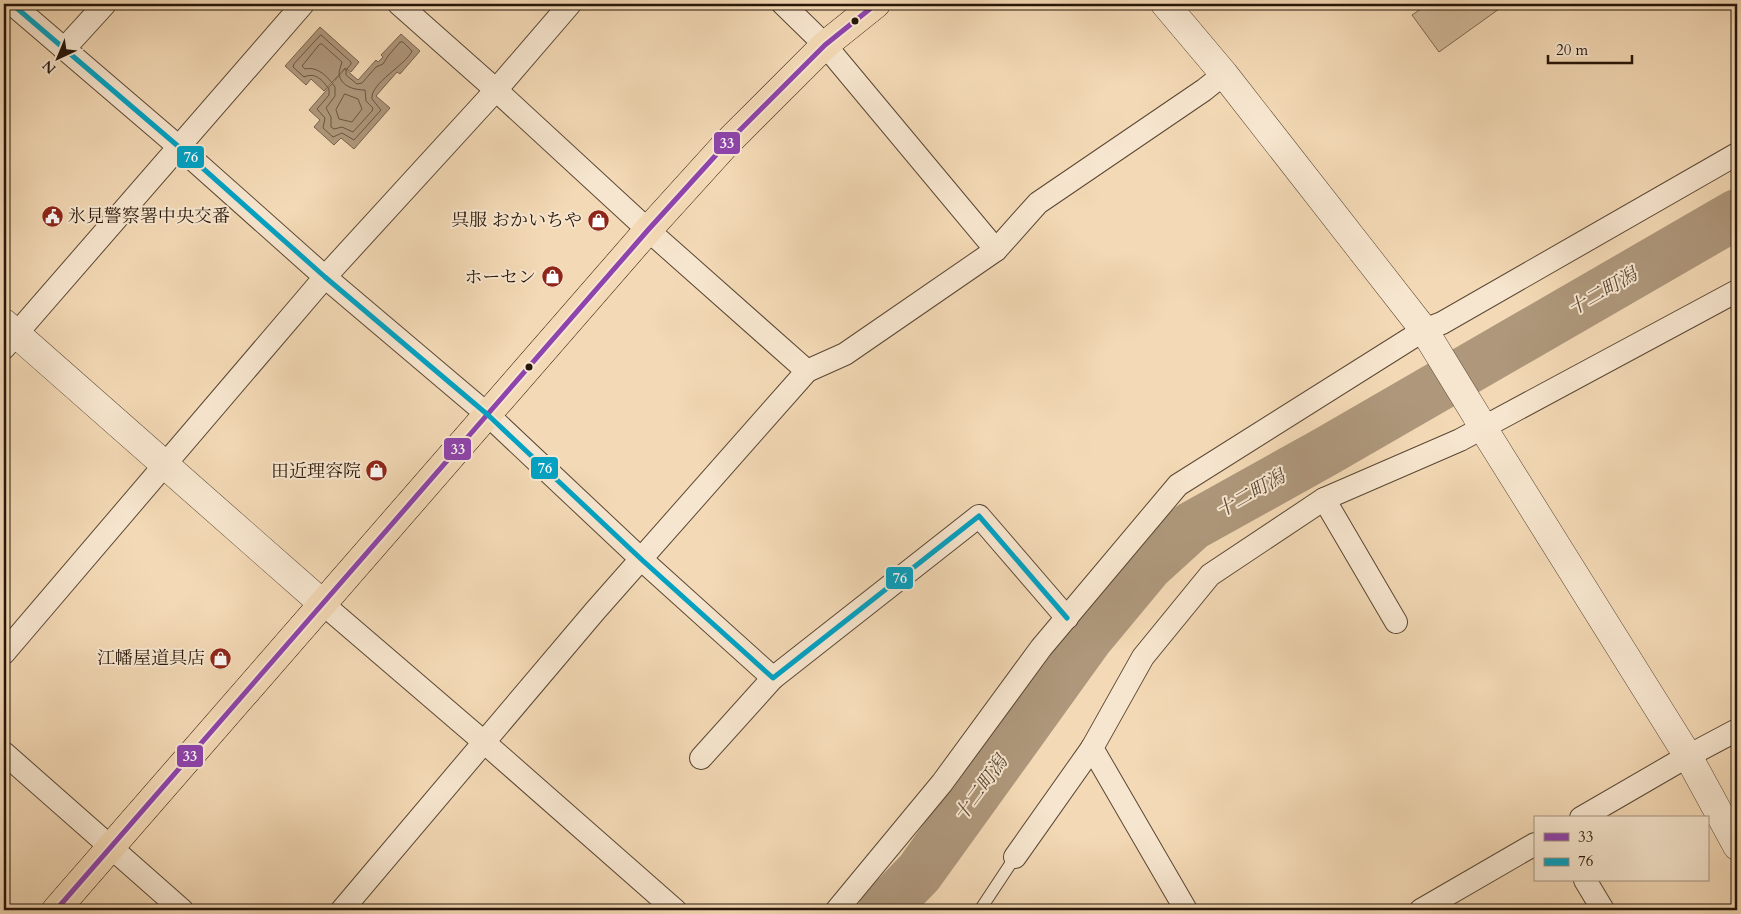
<svg xmlns="http://www.w3.org/2000/svg" width="1741" height="914" viewBox="0 0 1741 914" font-family="Cardo,'Noto Serif JP',serif">
<style>
.green{fill:#d0b898;stroke:#7c6750}
.water{fill:#ae977b;stroke:#78634d}
.lines{fill:none;stroke-linecap:round;stroke-linejoin:round}
.shore{stroke:#6a5642;stroke-width:1}
.river{stroke:#ae977b;stroke-width:50}
.service-casing{stroke:#5a4734;stroke-width:13}
.minor-casing{stroke:#5a4734;stroke-width:24}
.tertiary-casing{stroke:#5a4734;stroke-width:29}
.trunk-casing{stroke:#271609;stroke-width:29}
.service{stroke:#f7e6cf;stroke-width:11}
.minor{stroke:#f7e6cf;stroke-width:22}
.tertiary{stroke:#f7e6cf;stroke-width:28}
.trunk{stroke:#f3d9b5;stroke-width:28}
.bus-1-casing{stroke:#f7e6cf;stroke-width:9}
.bus-2-casing{stroke:#f7e6cf;stroke-width:9}
.bus-1{stroke:#8e44ad;stroke-width:5}
.bus-2{stroke:#02a2c4;stroke-width:5}
.bus-dot{fill:#271609;stroke:#f7e6cf;stroke-width:2}
.labels{text-anchor:middle;stroke-width:4;stroke-linejoin:round;paint-order:stroke}
.poi-label{font-size:18px;fill:#271609;stroke:#f7e6cf;text-anchor:end}
.water-label{font-size:19px;font-style:italic;fill:#5d4a37;stroke:#f7e6cf}
.line-badge{stroke:#f7e6cf;stroke-width:2}
.badge-label{font-size:14px;text-anchor:middle;font-weight:bold;fill:#fff}
</style>
<rect width="100%" height="100%" fill="#f3d9b5"/>
<filter id="stains"><feTurbulence type="fractalNoise" baseFrequency=".004" numOctaves="4"/><feColorMatrix values="0 0 0 0 .2 0 0 0 0 .09 0 0 0 0 .02 0 0 0 .5 -.17"/></filter>
<radialGradient id="worn" r=".72"><stop offset=".6" stop-color="#630" stop-opacity="0"/><stop offset="1" stop-color="#630" stop-opacity=".3"/></radialGradient>
<path class="green" d="M1428,4H1506L1439,52L1412,15Z"/>
<g class="water">
<path d="M320,27L359,62L351,72L345,68L324,91L311,79L306,85L285,66Z"/>
<path d="M401,34L420,51L400,74L397,72L376,96L390,108L354,149L341,138L334,145L314,127L320,120L309,110L345,69L358,80L376,60L378,62L383,57L381,55Z"/>
</g>
<g class="lines">
<g class="shore">
<path d="M321,35L351,62V64L346,70V75L357,84L362,83L376,67L383,64L388,56L400,42H403L412,51C406,65 370,83 372,99L381,110L354,140L342,133L333,137L323,128L325,118L317,109L329,95V89C322,80 316,72 304,77L293,67L294,64Z"/>
<path d="M322,44L342,62C341,66 339,70 339,74C341,87 355,90 365,90L366,101L373,108L372,111L353,132L342,127L334,129L331,127V117L326,108L335,96V87C328,77 318,66 305,69L302,66L319,45Z"/>
<path d="M345,94L358,99L362,109L352,122L339,119L336,110Z"/>
</g>
<path class="river" d="M883,910L919,873L1089,637L1148,566L1192,526L1325,452L1737,214"/>
<defs>
<path id="service" d="M980,910L1015,857"/>
<g id="minor">
<path d="M12,4L179,147L325,277L488,415L641,559L773,678L979,516L1067,618"/>
<path d="M399,4L496,90L648,230L807,371"/>
<path d="M783,4L825,45L996,250"/>
<path d="M64,49L105,4"/>
<path d="M4,348L303,4"/>
<path d="M1324,499L1396,622"/>
<path d="M323,604L485,743L675,910"/>
<path d="M4,653L325,277L496,90L570,4"/>
<path d="M1092,748L1186,910"/>
<path d="M4,753L182,910"/>
<path d="M701,758L773,678"/>
<path d="M1581,818L1688,756L1737,730"/>
<path d="M1015,857L1092,748L1143,657L1210,575L1324,499L1460,440L1737,291"/>
<path d="M1585,880L1603,910"/>
<path d="M342,910L595,611L807,371L845,354L996,250L1038,203L1204,90L1224,74"/>
<path d="M837,910L942,783L1041,648L1178,485L1424,330L1442,323L1737,154"/>
<path d="M1421,910L1535,844"/>
</g>
<g id="tertiary">
<path d="M1165,4L1224,74L1424,330L1476,415L1483,428L1688,756L1737,846"/>
<path d="M4,323L323,604"/>
</g>
<path id="trunk" d="M56,910L648,230L726,144L825,45L876,4"/>
</defs>
<use href="#service" class="service-casing"/>
<use href="#minor" class="minor-casing"/>
<use href="#tertiary" class="tertiary-casing"/>
<use href="#trunk" class="trunk-casing"/>
<use href="#service" class="service"/>
<use href="#minor" class="minor"/>
<use href="#tertiary" class="tertiary"/>
<use href="#trunk" class="trunk"/>
<defs>
<path id="bus-1" d="M56,910L648,230L726,144L825,45L876,4"/>
<path id="bus-2" d="M12,4L179,147L325,277L488,415L641,559L773,678L979,516L1067,618"/>
</defs>
<use href="#bus-1" class="bus-1-casing"/>
<use href="#bus-2" class="bus-2-casing"/>
<use href="#bus-1" class="bus-1"/>
<use href="#bus-2" class="bus-2"/>
</g>
<defs>
<symbol id="civic-disc" viewBox="-11 -11 22 22"><circle r="9.5" fill="#8f2418" stroke="#f7e6cf"/><path d="M-.6-6.5H3V-4.5H.6V-3L4-1V1h2V6H-6V1h2V-1L-.6-3ZM-1.2 2.5V6h2.4V2.5Z" fill="#fff"/></symbol>
<symbol id="shop-disc" viewBox="-11 -11 22 22"><circle r="9.5" fill="#8f2418" stroke="#f7e6cf"/><path d="M-5-2.5h2.3a2.7 3.5 0 0 1 5.4 0H5L5.5 6h-11ZM-1.5-2.5h3a1.5 2.3 0 0 0-3 0Z" fill="#fff"/></symbol>
</defs>
<g fill-rule="evenodd">
<use href="#civic-disc" x="40" y="204" width="25" height="25"/>
<use href="#shop-disc" x="586" y="208" width="25" height="25"/>
<use href="#shop-disc" x="540" y="264" width="25" height="25"/>
<use href="#shop-disc" x="364" y="458" width="25" height="25"/>
<use href="#shop-disc" x="208" y="646" width="25" height="25"/>
</g>
<g class="bus-dot">
<circle cx="855" cy="21" r="4.5"/>
<circle cx="529" cy="367" r="4.5"/>
</g>
<g class="labels">
<g class="poi-label">
<text x="68" y="222" text-anchor="start">氷見警察署中央交番</text>
<text x="582" y="226">呉服 おかいちや</text>
<text x="536" y="283">ホーセン</text>
<text x="361" y="477">田近理容院</text>
<text x="205" y="664">江幡屋道具店</text>
</g>
<g class="water-label">
<text transform="translate(1602 291) rotate(-30)" y="7">十二町潟</text>
<text transform="translate(1250 493) rotate(-30)" y="7">十二町潟</text>
<text transform="translate(980 788) rotate(-54)" y="7">十二町潟</text>
</g>
</g>
<g class="line-badge">
<rect x="713" y="131" width="28" height="24" rx="5" fill="#8e44ad"/>
<rect x="176" y="145" width="29" height="24" rx="5" fill="#02a2c4"/>
<rect x="443" y="437" width="29" height="24" rx="5" fill="#8e44ad"/>
<rect x="530" y="456" width="29" height="24" rx="5" fill="#02a2c4"/>
<rect x="885" y="566" width="29" height="24" rx="5" fill="#02a2c4"/>
<rect x="176" y="744" width="28" height="24" rx="5" fill="#8e44ad"/>
</g>
<g class="badge-label">
<text x="727" y="148">33</text>
<text x="191" y="162">76</text>
<text x="458" y="454">33</text>
<text x="545" y="473">76</text>
<text x="900" y="583">76</text>
<text x="190" y="761">33</text>
</g>
<rect width="1741" height="914" fill="none" stroke="#f3d9b5" stroke-width="20"/>
<rect x="5" y="5" width="1731" height="904" fill="none" stroke="#271609" stroke-width="2.5"/>
<rect x="10" y="10" width="1721" height="894" fill="none" stroke="#271609"/>
<rect x="1534" y="816" width="175" height="65" fill="#f7e6cf" stroke="#a49380"/>
<rect x="1544" y="833" width="25" height="8" fill="#8e44ad" stroke="#a49380"/>
<text x="1578" y="842" font-size="15" fill="#271609">33</text>
<rect x="1544" y="858" width="25" height="8" fill="#02a2c4" stroke="#a49380"/>
<text x="1578" y="866" font-size="15" fill="#271609">76</text>
<g transform="translate(58 58) rotate(224)" stroke="#f7e6cf" stroke-width="4" paint-order="stroke">
<path d="M0-4L9 19L0 12L-9 19Z" fill="#271609"/>
<text y="-8" font-size="14" font-weight="bold" text-anchor="middle" fill="#271609">N</text>
</g>
<path d="M1548 55v8h84v-8" fill="none" stroke="#271609" stroke-width="2.5"/>
<text x="1556" y="55" font-size="15" fill="#271609" stroke="#f7e6cf" stroke-width="4" paint-order="stroke">20 m</text>
<rect width="100%" height="100%" filter="url(#stains)"/>
<rect width="100%" height="100%" fill="url(#worn)"/>
</svg>
